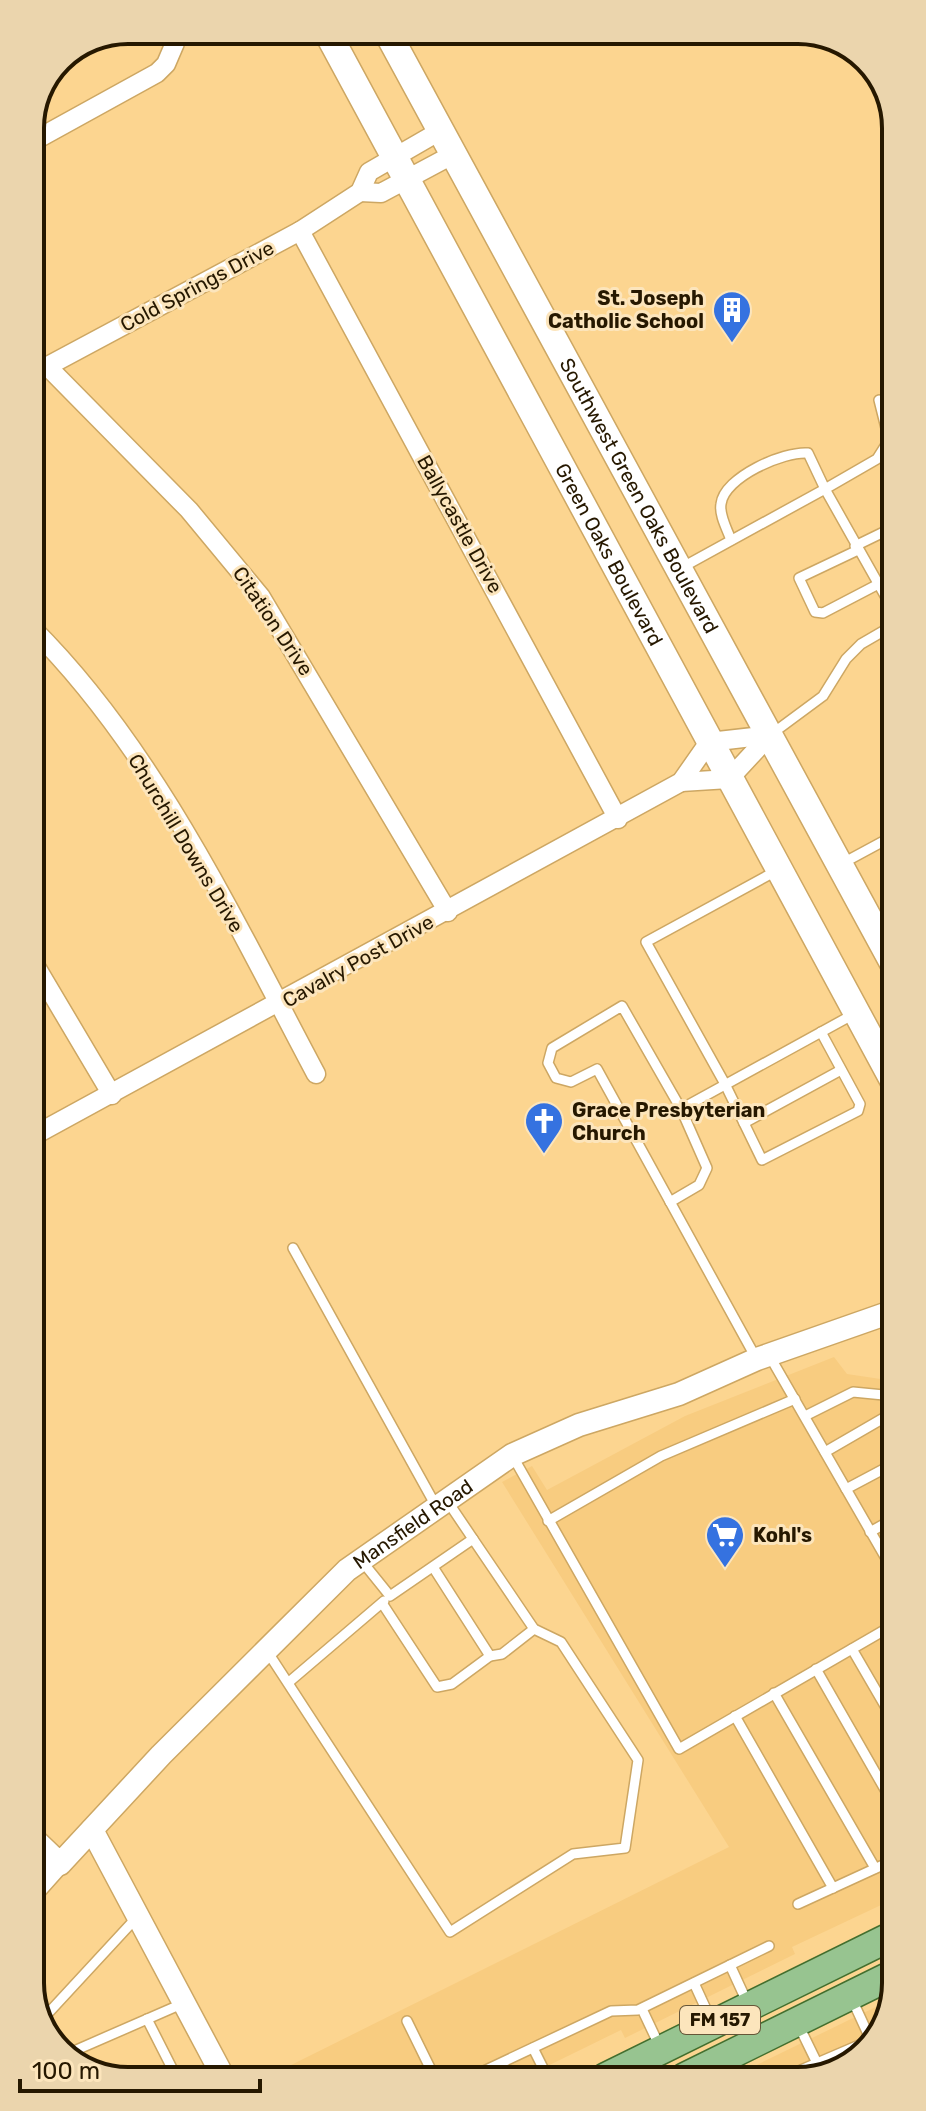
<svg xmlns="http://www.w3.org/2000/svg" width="926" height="2111" viewBox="0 0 926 2111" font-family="Rubik,sans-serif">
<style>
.built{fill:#f8cc80}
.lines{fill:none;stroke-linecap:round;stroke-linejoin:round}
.service-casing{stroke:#cda763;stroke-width:12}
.minor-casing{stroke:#cda763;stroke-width:21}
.tertiary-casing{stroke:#cda763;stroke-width:25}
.secondary-casing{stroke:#cda763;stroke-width:29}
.primary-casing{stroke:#436e2e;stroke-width:31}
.service{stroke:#fff;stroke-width:9}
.minor{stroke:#fff;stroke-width:18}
.tertiary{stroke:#fff;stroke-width:22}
.secondary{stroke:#fff;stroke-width:26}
.primary{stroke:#97c490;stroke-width:28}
.labels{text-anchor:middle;stroke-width:6;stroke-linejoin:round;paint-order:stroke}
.shield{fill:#fce5bc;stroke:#665638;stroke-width:2}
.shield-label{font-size:18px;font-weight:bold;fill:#261800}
.street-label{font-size:20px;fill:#261800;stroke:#fce5bc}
.poi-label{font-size:20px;font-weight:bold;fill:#261800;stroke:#fce5bc;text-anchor:start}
.rim{fill:none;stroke:#261800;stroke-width:4}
</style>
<rect width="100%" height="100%" fill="#fcd590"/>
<g class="built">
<path d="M834,1357L847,1374L894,1381L896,1898L792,1947L795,1954L625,2038L621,2030L523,2078L261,2080L729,1847L502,1482L532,1466L547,1490L685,1416Z"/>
<path d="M890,2000L876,2042L830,2076H734Z"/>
</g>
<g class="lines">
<defs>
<g id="service">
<path d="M731,540C727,529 719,515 721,504C724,477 784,451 808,453L825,489L877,459L889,440L879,400"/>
<path d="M855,546L892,528"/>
<path d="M858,550L799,578L815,612L823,613L892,577"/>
<path d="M681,568L825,489L892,608"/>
<path d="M773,733L823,696L846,659L861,644L892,626"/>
<path d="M843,863L893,836"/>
<path d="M776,871L646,942L725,1084L762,1160L858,1111L860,1104L821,1032"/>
<path d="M744,1123L841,1070"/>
<path d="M670,1202L699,1185L707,1168L681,1109"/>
<path d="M293,1248L436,1506"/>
<path d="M769,1355L895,1574"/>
<path d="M756,1358L597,1069L571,1082L556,1078L548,1063L552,1048L622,1006L681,1109L854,1014"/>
<path d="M805,1416L853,1392L894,1396"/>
<path d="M825,1452L894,1412"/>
<path d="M512,1455L679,1749L895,1624"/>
<path d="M846,1489L895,1463"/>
<path d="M448,1502L473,1539"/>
<path d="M548,1521L661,1456L795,1399"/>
<path d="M870,1532L895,1518"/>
<path d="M433,1567L490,1656L502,1654L534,1629"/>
<path d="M382,1603L437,1687L452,1684L490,1656"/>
<path d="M852,1649L895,1723"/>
<path d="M267,1651L450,1932L573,1854L625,1848L638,1760L561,1642L534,1629L473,1539L390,1596L361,1560"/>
<path d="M816,1669L895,1807"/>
<path d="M289,1682L384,1601"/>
<path d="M774,1693L875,1868"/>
<path d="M735,1716L833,1888"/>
<path d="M798,1904L896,1859"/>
<path d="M730,1965L747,2002"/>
<path d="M694,1983L711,2020"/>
<path d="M851,1997L873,2045"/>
<path d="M642,2009L659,2045"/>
<path d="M147,2019L178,2080"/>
<path d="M407,2021L435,2078"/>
<path d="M40,2022L138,1916"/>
<path d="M798,2024L817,2063"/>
<path d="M533,2048L548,2078"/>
<path d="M67,2060L74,2051L184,2003"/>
<path d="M787,2076L878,2037"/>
<path d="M469,2078L611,2011L638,2010L769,1946"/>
</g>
<g id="minor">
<path d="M30,143L157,73L166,64L175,43"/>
<path d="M360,192L381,193L454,154"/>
<path d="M300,231L618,819"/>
<path d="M47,366L189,510L261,597L448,912"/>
<path d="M31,375L300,231L360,192L369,172L440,131"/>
<path d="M32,628C155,750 235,922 316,1074"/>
<path d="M681,782L729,779L770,735"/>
<path d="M32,960L112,1095"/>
<path d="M33,1136L681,782L709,742L770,735"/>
<path d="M35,1892L60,1864"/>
</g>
<g id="tertiary">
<path d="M92,1830L225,2080"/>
<path id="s1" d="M35,1840L60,1864L161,1755L347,1570L512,1455L579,1425L679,1394L757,1359L894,1311"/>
</g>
<g id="secondary">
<path id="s2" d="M326,30L893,1080"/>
<path id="s3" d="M386,30L893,963"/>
</g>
<g id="primary">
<path d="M606,2077L896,1934"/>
<path d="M685,2077L896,1973"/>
</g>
</defs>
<use href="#service" class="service-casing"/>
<use href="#minor" class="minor-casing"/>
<use href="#tertiary" class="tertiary-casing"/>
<use href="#secondary" class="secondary-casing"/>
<use href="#primary" class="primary-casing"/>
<use href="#service" class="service"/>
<use href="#minor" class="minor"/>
<use href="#tertiary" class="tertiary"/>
<use href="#secondary" class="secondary"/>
<use href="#primary" class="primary"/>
</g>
<defs>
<symbol id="building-pin" viewBox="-11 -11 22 30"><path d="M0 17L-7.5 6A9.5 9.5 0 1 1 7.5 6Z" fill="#3572e0" stroke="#fce5bc"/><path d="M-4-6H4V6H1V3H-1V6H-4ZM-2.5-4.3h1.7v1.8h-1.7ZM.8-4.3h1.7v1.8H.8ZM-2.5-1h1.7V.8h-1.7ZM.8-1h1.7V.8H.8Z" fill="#fff"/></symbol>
<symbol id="church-pin" viewBox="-11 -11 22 30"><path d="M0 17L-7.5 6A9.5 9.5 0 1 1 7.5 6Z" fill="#3572e0" stroke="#fce5bc"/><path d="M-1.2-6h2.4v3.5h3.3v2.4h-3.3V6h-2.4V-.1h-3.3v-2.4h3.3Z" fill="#fff"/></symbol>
<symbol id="supermarket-pin" viewBox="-11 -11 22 30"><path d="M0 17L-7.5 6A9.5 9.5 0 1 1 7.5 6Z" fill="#3572e0" stroke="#fce5bc"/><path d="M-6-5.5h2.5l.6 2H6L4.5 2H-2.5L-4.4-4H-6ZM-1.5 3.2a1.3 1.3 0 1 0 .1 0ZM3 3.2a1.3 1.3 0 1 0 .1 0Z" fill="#fff"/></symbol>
</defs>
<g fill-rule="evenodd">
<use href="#building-pin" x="710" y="288" width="44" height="60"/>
<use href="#church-pin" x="522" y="1099" width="44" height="60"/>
<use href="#supermarket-pin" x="703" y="1513" width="44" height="60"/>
</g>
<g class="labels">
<rect class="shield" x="680" y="2006" width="80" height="28" rx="6"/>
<g class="shield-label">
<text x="720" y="2026">FM 157</text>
</g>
<g class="street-label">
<text transform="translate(197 286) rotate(-28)" y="7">Cold Springs Drive</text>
<text dy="7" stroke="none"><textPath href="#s3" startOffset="530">Southwest Green Oaks Boulevard</textPath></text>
<text transform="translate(460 524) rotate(61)" y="7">Ballycastle Drive</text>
<text dy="7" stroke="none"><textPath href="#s2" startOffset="596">Green Oaks Boulevard</textPath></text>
<text transform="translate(273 621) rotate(56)" y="7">Citation Drive</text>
<text transform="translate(186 843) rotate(59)" y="7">Churchill Downs Drive</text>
<text transform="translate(358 961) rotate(-29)" y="7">Cavalry Post Drive</text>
<text dy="7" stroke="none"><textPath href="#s1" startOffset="526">Mansfield Road</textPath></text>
</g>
<g class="poi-label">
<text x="704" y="305" text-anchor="end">St. Joseph<tspan x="704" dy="23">Catholic School</tspan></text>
<text x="572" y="1117">Grace Presbyterian<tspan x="572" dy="23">Church</tspan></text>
<text x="753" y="1542">Kohl's</text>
</g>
</g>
<path d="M0 0H926V2111H0ZM128 44H798A84 84 0 0 1 882 128V1983A84 84 0 0 1 798 2067H128A84 84 0 0 1 44 1983V128A84 84 0 0 1 128 44Z" fill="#ebd5ad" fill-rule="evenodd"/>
<path class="rim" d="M128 44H798A84 84 0 0 1 882 128V1983A84 84 0 0 1 798 2067H128A84 84 0 0 1 44 1983V128A84 84 0 0 1 128 44Z"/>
<path d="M20 2079v12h240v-12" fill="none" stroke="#261800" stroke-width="4"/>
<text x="32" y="2079" font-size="24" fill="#261800" stroke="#fce5bc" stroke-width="6" paint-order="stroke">100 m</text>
</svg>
